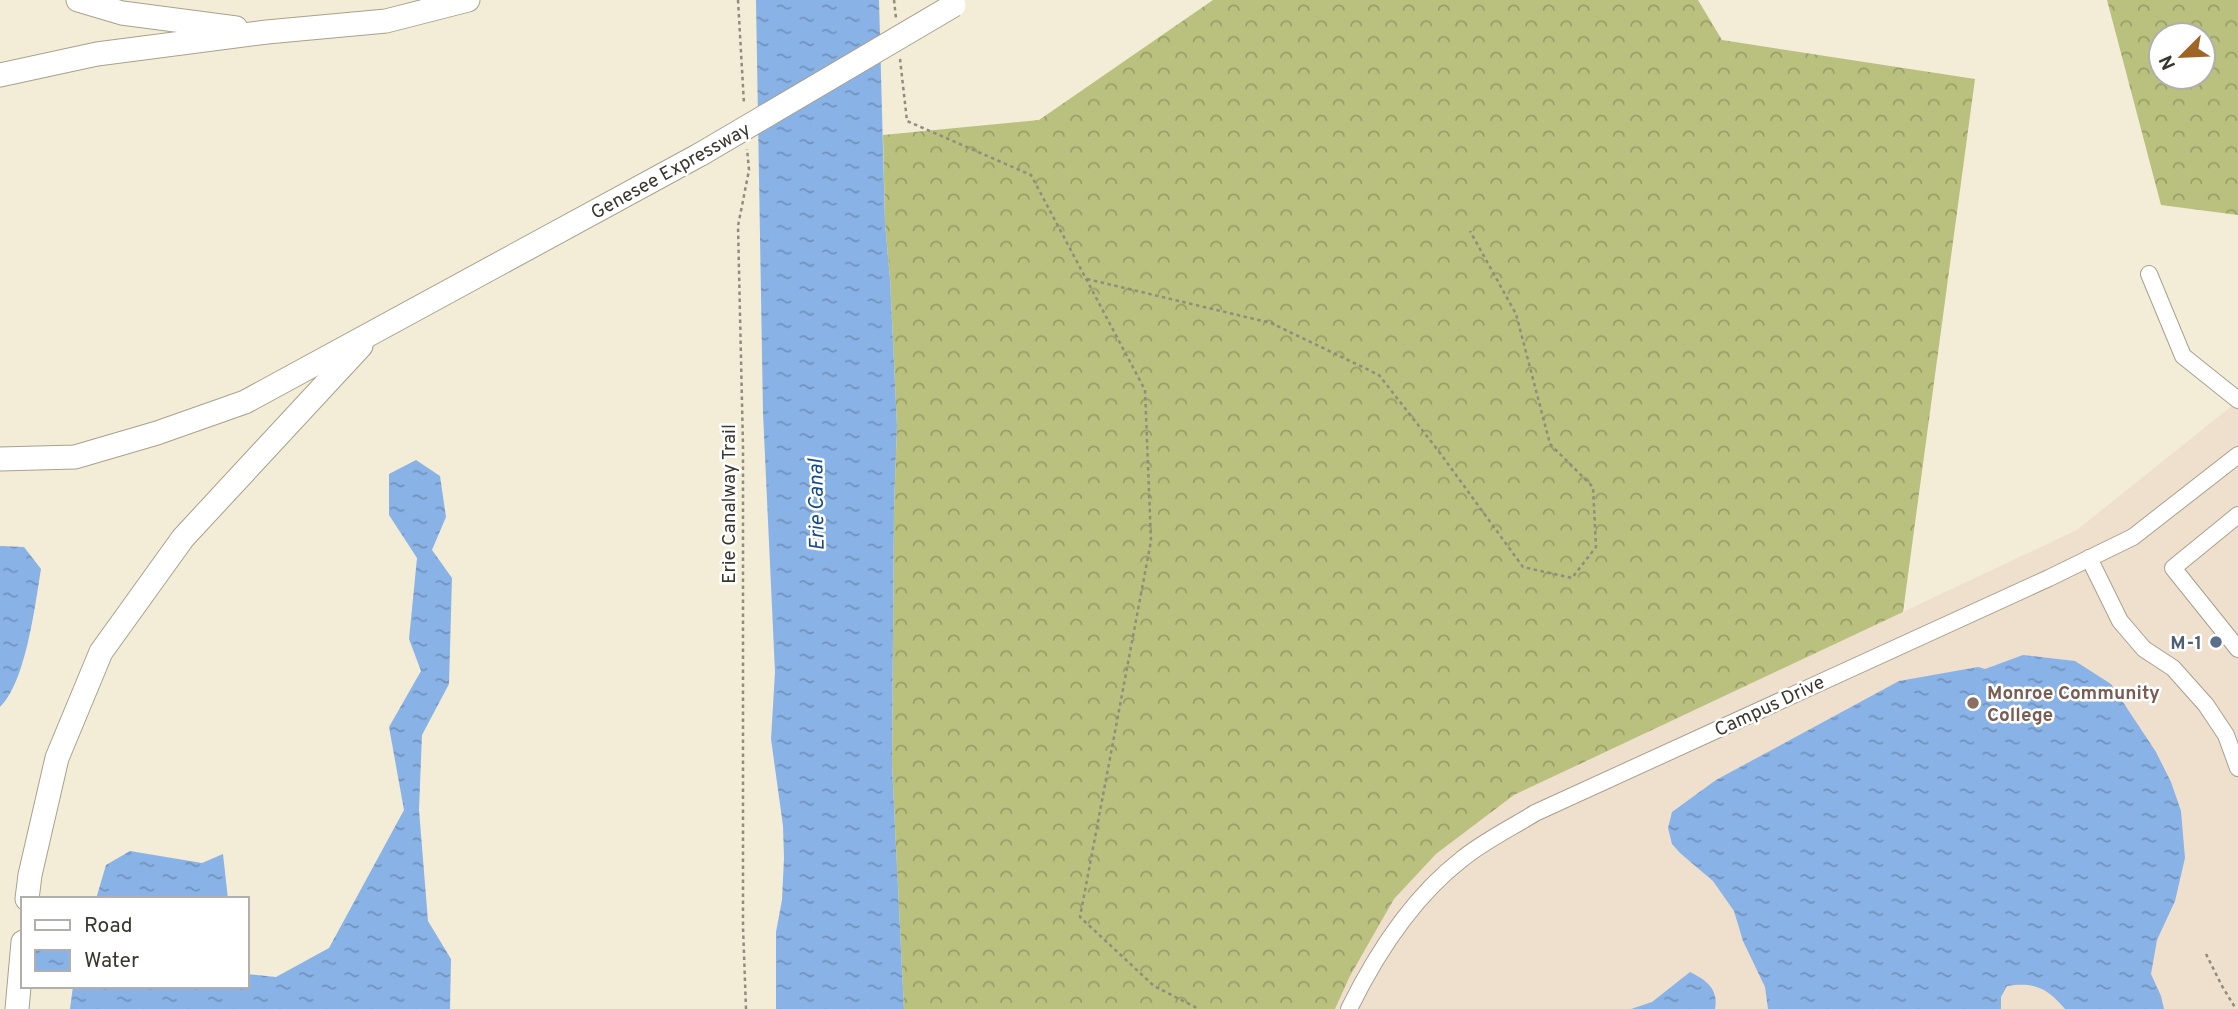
<svg xmlns="http://www.w3.org/2000/svg" width="2238" height="1009" viewBox="0 0 2238 1009" font-family="Overpass,sans-serif">
<style>
.education{fill:#efdfcd}
.forest{fill:url(#forest-crowns);fill-rule:evenodd}
.water{fill:url(#water-ripples)}
.lines{fill:none;stroke-linecap:round;stroke-linejoin:round}
.minor-casing{stroke:#a8a18d;stroke-width:18}
.highway-casing{stroke:#a8a18d;stroke-width:25}
.path{stroke:#918c7e;stroke-width:2.5;stroke-dasharray:3.5 3.5;stroke-linecap:butt}
.minor{stroke:#fff;stroke-width:16}
.highway{stroke:#fff;stroke-width:23}
.highway-bridge-casing{stroke:#a8a18d;stroke-width:25;stroke-linecap:butt}
.highway-bridge{stroke:#fff;stroke-width:23}
.service-dot{fill:#5c6f8a;stroke:#fff;stroke-width:2.5}
.education-dot{fill:#8d6e63;stroke:#fff;stroke-width:2.5}
.labels{text-anchor:middle;stroke-width:5;stroke-linejoin:round;paint-order:stroke}
.street-label{font-size:19px;fill:#3a372f;stroke:#fff}
.service-label{font-size:19px;font-weight:bold;fill:#4e5e75;stroke:#fff;text-anchor:end}
.education-label{font-size:19px;font-weight:bold;fill:#785e54;stroke:#fff;text-anchor:start}
.water-label{font-size:21px;font-style:italic;fill:#154b8b;stroke:#fff}
</style>
<defs>
<pattern id="forest-crowns" width="20" height="18" patternUnits="userSpaceOnUse" patternTransform="scale(1.75)"><rect width="20" height="18" fill="#bac17e"/><path d="M2 6a3 3 0 1 1 6 0M12 15a3 3 0 1 1 6 0" fill="none" stroke="#989e68"/></pattern>
<pattern id="water-ripples" width="26" height="14" patternUnits="userSpaceOnUse" patternTransform="scale(1.75)"><rect width="26" height="14" fill="#89b2e7"/><path d="M2 4q2-2 4 0t4 0M15 11q2-2 4 0t4 0" fill="none" stroke="#7192bc"/></pattern>
</defs>
<rect width="100%" height="100%" fill="#f3ecd6"/>
<path class="education" d="M2238,401V1009H1335L1350,976L1394,899L1436,854L1514,795L2077,530Z"/>
<g class="forest">
<path d="M1213,0H1698L1722,40L1975,79L1903,612L1514,795L1436,854L1394,899L1350,976L1335,1009H904L892,765L894,507L897,426L890,279L885,223L883,135L1039,120Z"/>
<path d="M2107,0H2238V215L2161,205ZM2161,35H2203V77H2161Z"/>
</g>
<g class="water">
<path d="M756,0H879L885,223L890,279L897,426L894,507L892,765L904,1009H776V932L782,900L784,858L783,826L771,739L775,672L763,413Z"/>
<path d="M416,460L440,476L446,517L432,550L452,578L449,684L422,735L419,810L428,921L451,959L450,1009H70L73,986H247V974L276,977L329,948L404,810L389,727L421,671L409,639L417,558L389,515V474Z"/>
<path d="M0,546L24,547L41,569C35,605 26,682 0,707Z"/>
<path d="M2023,655L2075,661L2111,684L2156,752L2171,782L2181,811L2185,858L2175,901L2157,940L2151,974L2161,996L2164,1009H2065C2047,988 2035,982 2007,986L2001,997V1009H1768L1765,987L1743,941L1734,911L1713,881L1680,853L1672,844L1668,828L1672,812L1716,780L1899,681L1978,667L1985,669Z"/>
<path d="M130,851L202,863L223,854L228,899H96L106,865Z"/>
<path d="M1690,972C1706,980 1719,989 1715,1009H1631L1652,1002Z"/>
</g>
<g class="lines">
<defs>
<g id="minor">
<path d="M2149,274L2183,356L2238,400"/>
<path d="M2238,515L2173,568L2238,649"/>
<path d="M2089,558L2120,621L2144,649L2173,668L2206,705L2226,735L2238,768"/>
<path d="M1349,1009C1376,954 1413,897 1462,859C1484,841 1511,828 1535,813L2049,578L2133,537L2238,455"/>
</g>
<g id="highway">
<path d="M78,0L122,13L236,28"/>
<path d="M0,75L97,54L267,32L386,21L468,0"/>
<path d="M0,459L75,457L157,433L245,402L701,154"/>
<path d="M27,899L30,875L57,758L101,652L183,538L361,346"/>
<path d="M17,1009L23,942"/>
</g>
</defs>
<use href="#minor" class="minor-casing"/>
<use href="#highway" class="highway-casing"/>
<g class="path">
<path d="M738,0L744,104"/>
<path d="M894,0L896,18"/>
<path d="M900,59L907,121L1031,175L1145,390L1151,541L1080,917L1154,986L1199,1009"/>
<path d="M1087,279L1271,323L1379,375L1440,453L1523,567L1572,578L1596,547L1593,487L1550,444L1516,314L1470,231"/>
<path d="M2206,954L2222,986L2236,1009"/>
<path d="M746,1009L743,927V447L738,226L749,170L747,149"/>
</g>
<use href="#minor" class="minor"/>
<use href="#highway" class="highway"/>
<defs>
<path id="highway-bridge" d="M701,154L954,5"/>
</defs>
<use href="#highway-bridge" class="highway-bridge-casing"/>
<use href="#highway-bridge" class="highway-bridge"/>
</g>
<circle class="service-dot" cx="2216" cy="642" r="7"/>
<circle class="education-dot" cx="1973" cy="703" r="7"/>
<g class="labels">
<g class="street-label">
<text transform="translate(670 170) rotate(-29)" y="7">Genesee Expressway</text>
<text transform="translate(728 504) rotate(-90)" y="7">Erie Canalway Trail</text>
<text transform="translate(1769 705) rotate(-25)" y="7">Campus Drive</text>
</g>
<g class="service-label">
<text x="2202" y="649">M-1</text>
</g>
<g class="education-label">
<text x="1987" y="699">Monroe Community<tspan x="1987" dy="22">College</tspan></text>
</g>
<g class="water-label">
<text transform="translate(816 505) rotate(-91)" y="7">Erie Canal</text>
</g>
</g>
<rect x="21" y="897" width="228" height="91" fill="#ffffff" stroke="#b0afac" stroke-width="2"/>
<rect x="35" y="920" width="35" height="10" fill="#ffffff" stroke="#b0afac" stroke-width="2"/>
<text x="84" y="932" font-size="21" fill="#3a372f">Road</text>
<rect x="35" y="950" width="35" height="21" fill="url(#water-ripples)" stroke="#b0afac" stroke-width="2"/>
<text x="84" y="967" font-size="21" fill="#3a372f">Water</text>
<g transform="translate(2182 56) rotate(246)"><circle r="33" fill="#ffffff" stroke="#b0afac" stroke-width="2"/>
<path d="M0-5L12 26L0 18L-12 26Z" fill="#a06525"/>
<text y="-10" font-size="19" font-weight="bold" text-anchor="middle" fill="#3a372f">N</text>
</g>
</svg>
